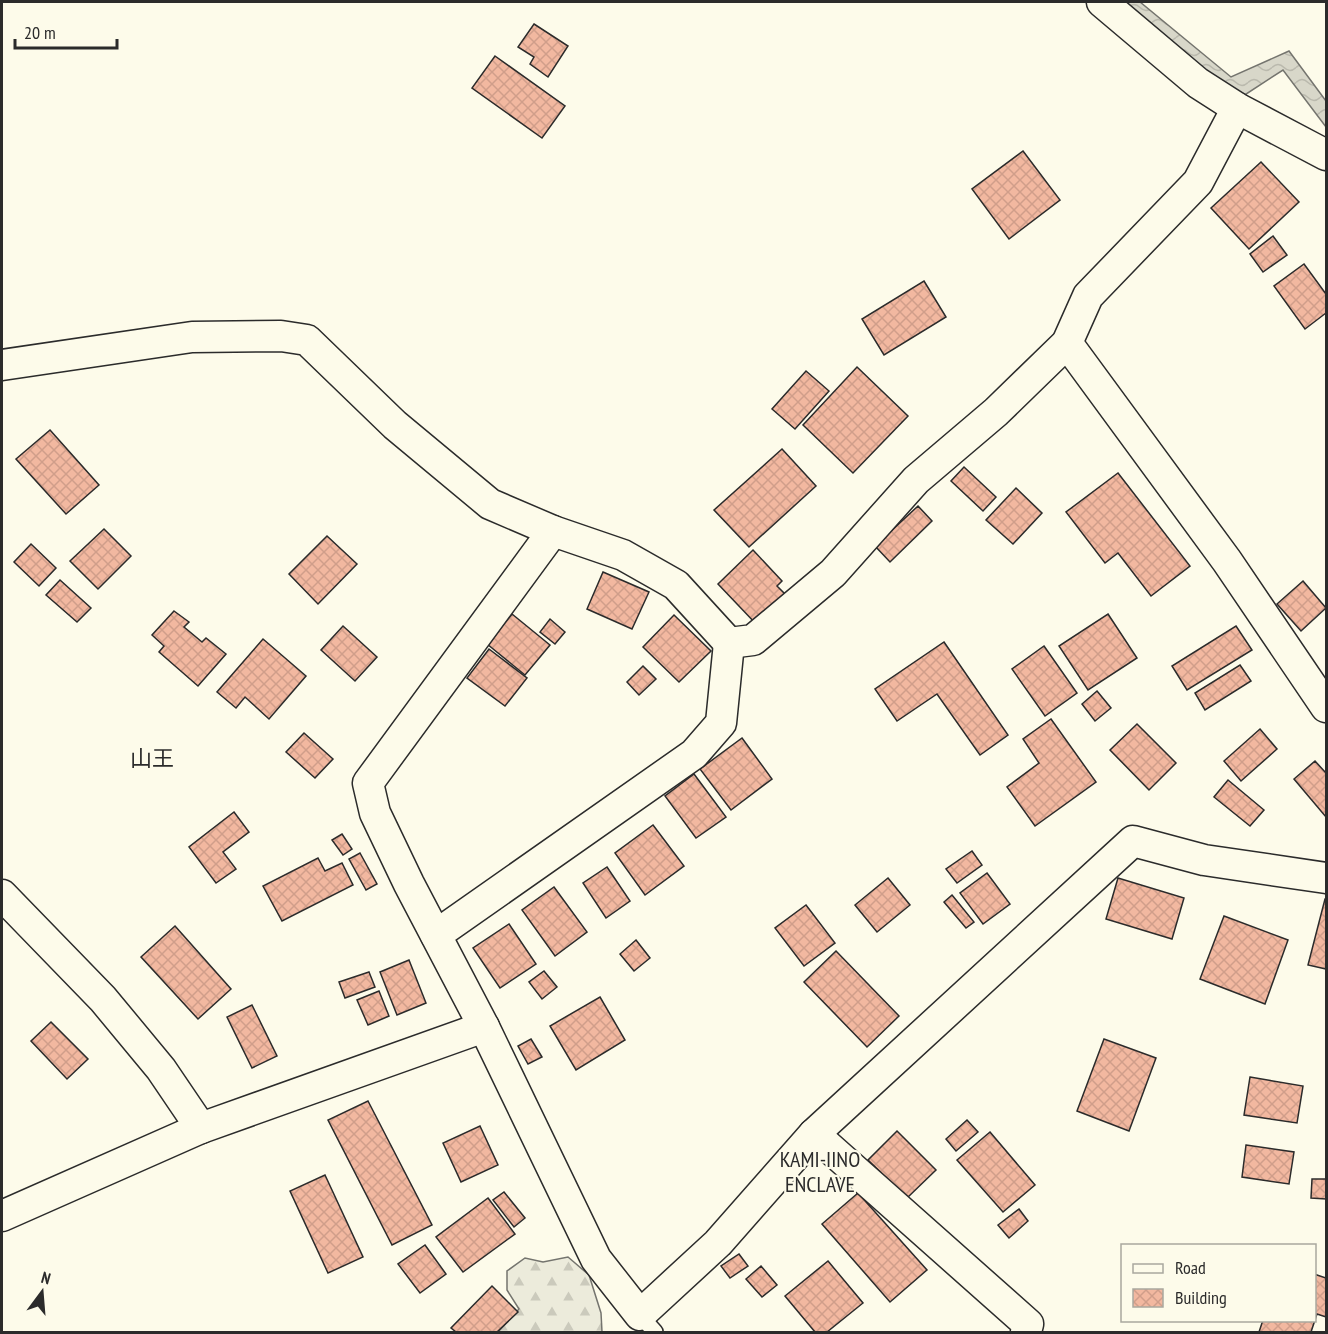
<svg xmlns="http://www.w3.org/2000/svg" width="1328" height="1334" viewBox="0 0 1328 1334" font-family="'PT Sans Narrow','Noto Sans JP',sans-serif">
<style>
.forest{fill:url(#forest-firs);stroke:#74746e;stroke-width:1.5}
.water{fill:url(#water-waves);stroke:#74746e;stroke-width:1.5}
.building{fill:url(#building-cross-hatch);stroke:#2b2b2b;stroke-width:1.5}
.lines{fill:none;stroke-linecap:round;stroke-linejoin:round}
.lane-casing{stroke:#2b2b2b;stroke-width:18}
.street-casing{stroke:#2b2b2b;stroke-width:33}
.lane{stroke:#fdfbea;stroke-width:15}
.street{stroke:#fdfbea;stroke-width:30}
.labels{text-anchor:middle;stroke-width:4.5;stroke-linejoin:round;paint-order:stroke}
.neighbourhood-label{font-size:22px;fill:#2b2b2b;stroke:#fdfbea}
</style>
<defs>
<pattern id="forest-firs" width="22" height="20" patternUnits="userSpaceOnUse" patternTransform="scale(1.5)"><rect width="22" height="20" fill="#ecebdb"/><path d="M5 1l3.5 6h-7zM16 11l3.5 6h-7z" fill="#cbcabc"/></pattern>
<pattern id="water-waves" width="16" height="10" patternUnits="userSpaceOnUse" patternTransform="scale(1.5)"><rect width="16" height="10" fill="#d8d7c9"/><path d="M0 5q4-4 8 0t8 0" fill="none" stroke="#bab9ad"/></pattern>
<pattern id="building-cross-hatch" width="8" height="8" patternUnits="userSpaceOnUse" patternTransform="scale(1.5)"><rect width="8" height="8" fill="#f2b8a0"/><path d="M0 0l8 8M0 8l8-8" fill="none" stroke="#d09e8a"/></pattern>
</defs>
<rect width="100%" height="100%" fill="#fdfbea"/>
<path class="forest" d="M568,1257L589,1275L601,1313L602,1332H498L519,1309L507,1290V1271L525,1258L543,1262Z"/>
<path class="water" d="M1113,2H1140L1231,77L1289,51L1326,101V127L1283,70L1237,100Z"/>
<g class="building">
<path d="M534,24L568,46L548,77L530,64L534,57L518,47Z"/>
<path d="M495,56L565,106L542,138L472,88Z"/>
<path d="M1023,151L1060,200L1009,239L972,189Z"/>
<path d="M1261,162L1299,202L1249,249L1211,208Z"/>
<path d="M1273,236L1287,255L1263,272L1250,254Z"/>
<path d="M1304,264L1326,294V313L1305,329L1274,286Z"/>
<path d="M924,281L946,317L884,355L862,319Z"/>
<path d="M857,367L908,416L853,473L803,425Z"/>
<path d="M806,371L829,391L795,429L772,409Z"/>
<path d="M50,430L99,485L66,514L16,459Z"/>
<path d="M782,449L816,486L749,547L714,510Z"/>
<path d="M964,467L996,497L983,511L951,481Z"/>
<path d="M1118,473L1190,566L1151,596L1118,553L1105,563L1066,512Z"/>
<path d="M1016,488L1042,513L1013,544L986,520Z"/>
<path d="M918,506L932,521L890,562L875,546Z"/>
<path d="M104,529L131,556L98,589L70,561Z"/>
<path d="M327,536L357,564L318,604L289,574Z"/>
<path d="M31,544L56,568L39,586L14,562Z"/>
<path d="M753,550L782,581L777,586L787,596L757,625L718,584Z"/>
<path d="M603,572L649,592L632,629L587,609Z"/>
<path d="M60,580L91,608L77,622L46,595Z"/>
<path d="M1303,581L1326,608L1301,631L1277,604Z"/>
<path d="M174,611L189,622L184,627L202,642L206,638L226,654L198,686L159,652L164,646L152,635Z"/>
<path d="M512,614L550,645L525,675L487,644Z"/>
<path d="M1108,614L1137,658L1088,690L1059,646Z"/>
<path d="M674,615L711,651L679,682L643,647Z"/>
<path d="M550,619L565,632L555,644L540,632Z"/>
<path d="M343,626L377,657L355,681L321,650Z"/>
<path d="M1236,626L1252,650L1187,690L1172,666Z"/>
<path d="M263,639L306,676L269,719L245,697L236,708L217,692Z"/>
<path d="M944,642L1008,735L980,755L937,694L897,721L875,689Z"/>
<path d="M1044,646L1077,693L1045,716L1012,669Z"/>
<path d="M489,649L527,678L505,706L467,678Z"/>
<path d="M1240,665L1251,681L1205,710L1195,693Z"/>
<path d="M643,666L656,679L639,695L627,682Z"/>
<path d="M1097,691L1111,708L1095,721L1082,704Z"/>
<path d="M1051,719L1096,782L1035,826L1007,787L1039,763L1023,739Z"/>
<path d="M1137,724L1176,763L1149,790L1110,750Z"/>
<path d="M1260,729L1277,749L1241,781L1224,761Z"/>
<path d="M304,733L333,759L315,778L286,752Z"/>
<path d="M742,738L772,779L731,810L700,769Z"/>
<path d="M1315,761L1326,773V817L1294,779Z"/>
<path d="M694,774L726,817L696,838L665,796Z"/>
<path d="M1228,780L1264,810L1250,826L1214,797Z"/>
<path d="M234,812L249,832L223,852L236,869L216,883L189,847Z"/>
<path d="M653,825L684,866L645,895L615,853Z"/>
<path d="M342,834L352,849L343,855L332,840Z"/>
<path d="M972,851L982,865L957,883L946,869Z"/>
<path d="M360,853L377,884L366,890L349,859Z"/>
<path d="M318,858L325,871L342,863L353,885L282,921L263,886Z"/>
<path d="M607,867L630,901L606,918L583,883Z"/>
<path d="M987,873L1010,904L983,924L960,893Z"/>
<path d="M888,878L910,905L877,932L855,905Z"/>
<path d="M1118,878L1184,898L1172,939L1106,919Z"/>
<path d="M554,887L587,932L555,956L522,910Z"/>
<path d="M952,895L974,922L966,928L944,902Z"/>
<path d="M1325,899H1326V969L1308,965Z"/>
<path d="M806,905L835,943L804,966L775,928Z"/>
<path d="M1224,916L1288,940L1265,1004L1200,979Z"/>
<path d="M509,924L536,964L500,988L473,948Z"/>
<path d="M175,926L231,989L198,1019L141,957Z"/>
<path d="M636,940L650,958L634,971L620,954Z"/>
<path d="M836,951L899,1016L867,1047L804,982Z"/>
<path d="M409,960L426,1003L397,1015L380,972Z"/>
<path d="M544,971L557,987L542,999L529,982Z"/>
<path d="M369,972L375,987L345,998L339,982Z"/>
<path d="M379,991L389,1016L368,1025L357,1000Z"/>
<path d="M600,997L625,1040L576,1070L550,1026Z"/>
<path d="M252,1005L277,1056L252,1068L227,1017Z"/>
<path d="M51,1022L88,1059L67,1079L31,1041Z"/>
<path d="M531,1039L542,1057L528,1064L518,1046Z"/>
<path d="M1104,1039L1156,1058L1129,1131L1077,1111Z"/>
<path d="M1250,1077L1303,1086L1297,1123L1244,1115Z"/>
<path d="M368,1101L432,1225L392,1245L328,1120Z"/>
<path d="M967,1120L978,1132L956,1151L946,1139Z"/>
<path d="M480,1126L498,1165L461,1182L443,1143Z"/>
<path d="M897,1131L936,1170L907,1198L868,1160Z"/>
<path d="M990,1132L1035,1185L1003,1212L957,1160Z"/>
<path d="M1246,1145L1294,1152L1289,1184L1242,1177Z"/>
<path d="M325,1175L363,1257L328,1273L290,1191Z"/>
<path d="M1312,1179H1326V1199L1311,1198Z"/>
<path d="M504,1192L525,1218L514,1227L493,1200Z"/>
<path d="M858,1193L927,1270L890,1302L822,1224Z"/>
<path d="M488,1198L515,1234L463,1272L436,1237Z"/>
<path d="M1019,1209L1028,1221L1009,1238L998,1225Z"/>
<path d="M425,1245L446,1274L420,1293L398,1264Z"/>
<path d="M739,1254L748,1266L730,1278L721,1266Z"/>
<path d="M828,1261L863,1303L827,1332H815L785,1296Z"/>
<path d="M761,1266L777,1285L762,1297L746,1279Z"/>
<path d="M1314,1274L1326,1278V1317L1317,1314L1311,1332H1259L1263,1320H1314Z"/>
<path d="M492,1286L518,1312L497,1332H456L451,1328Z"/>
</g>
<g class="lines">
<defs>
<path id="lane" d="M640,1315L655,1332"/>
<g id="street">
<path d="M1102,2L1198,83L1237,108L1326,155"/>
<path d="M1067,343L1227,561L1326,707"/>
<path d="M2,365L192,337L281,336L307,340L395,425L490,504L553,531L623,555L676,585L729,643L753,640L833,573L916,480L996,412L1067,343L1088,296L1198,182L1237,108"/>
<path d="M553,531L368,783L375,813L409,884L484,1027L596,1259L640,1315L718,1243L814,1134L1133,841L1204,860L1326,878"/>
<path d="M2,895L103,999L161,1069L201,1128"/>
<path d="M436,935L694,754L721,723L729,643"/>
<path d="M814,1134L1028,1324L1026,1332"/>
<path d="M2,1216L201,1128L484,1027"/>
</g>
</defs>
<use href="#lane" class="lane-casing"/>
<use href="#street" class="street-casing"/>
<use href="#lane" class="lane"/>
<use href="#street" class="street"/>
</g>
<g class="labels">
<g class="neighbourhood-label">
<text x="152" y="766">山王</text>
<text x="820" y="1167">KAMI-IINO<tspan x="820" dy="25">ENCLAVE</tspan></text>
</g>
</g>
<rect width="1328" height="1334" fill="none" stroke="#2b2b2b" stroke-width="6"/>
<rect x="1121" y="1244" width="195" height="78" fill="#fdfbea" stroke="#a9a89e" stroke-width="1.5"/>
<rect x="1133" y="1264" width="30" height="9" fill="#fdfbea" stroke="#a9a89e" stroke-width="1.5"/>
<text x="1175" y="1274" font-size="18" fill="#2b2b2b">Road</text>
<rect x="1133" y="1289" width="30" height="18" fill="url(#building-cross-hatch)" stroke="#a9a89e" stroke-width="1.5"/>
<text x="1175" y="1304" font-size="18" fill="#2b2b2b">Building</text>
<g transform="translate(42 1292) rotate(16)" stroke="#fdfbea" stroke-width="4.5" paint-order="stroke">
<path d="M0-4.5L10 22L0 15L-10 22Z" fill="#2b2b2b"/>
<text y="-9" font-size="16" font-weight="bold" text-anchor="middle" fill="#2b2b2b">N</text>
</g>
<path d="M15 39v9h102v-9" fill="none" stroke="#2b2b2b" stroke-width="3"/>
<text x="24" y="39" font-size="18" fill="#2b2b2b" stroke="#fdfbea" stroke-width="4.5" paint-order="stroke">20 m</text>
</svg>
